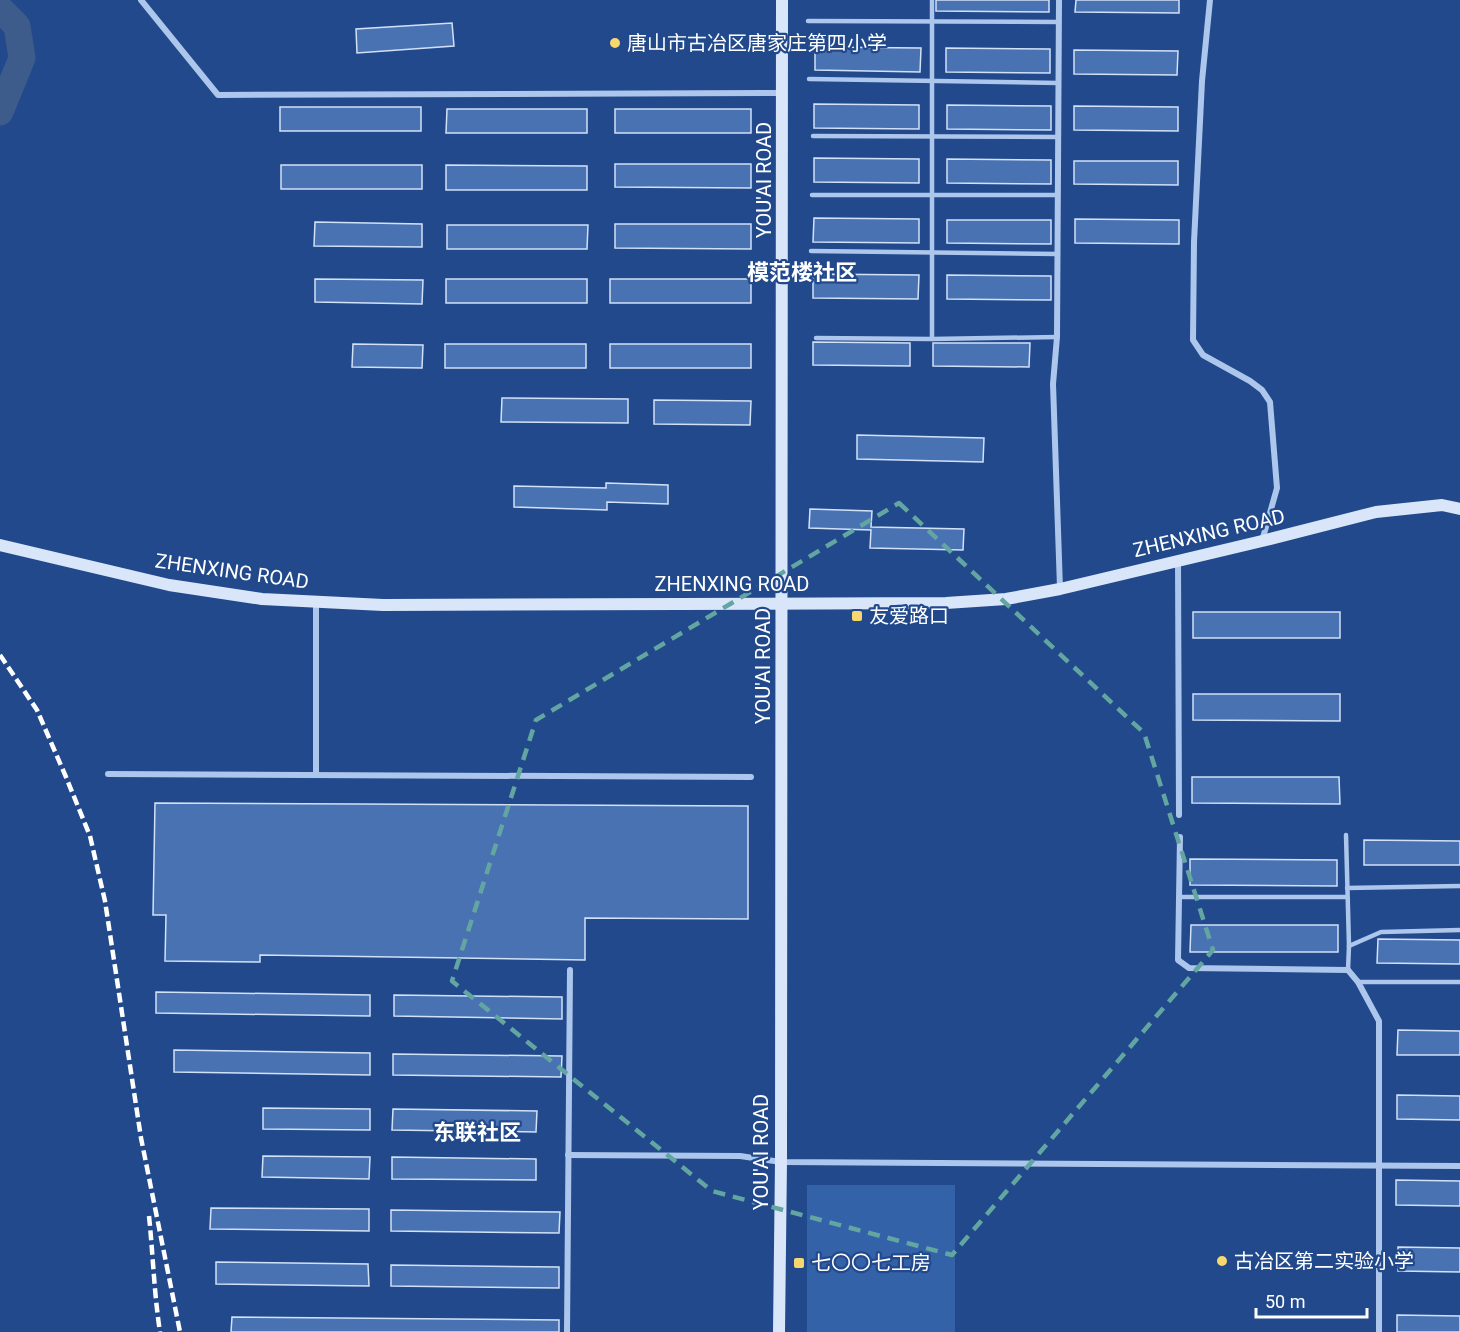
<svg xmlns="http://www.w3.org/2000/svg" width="1460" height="1332" viewBox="0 0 1460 1332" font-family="Roboto,'Noto Sans SC',sans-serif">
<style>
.green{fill:#3462a8}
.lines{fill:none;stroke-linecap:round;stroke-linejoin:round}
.river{stroke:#3d5b8b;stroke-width:27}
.building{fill:#4972b2;stroke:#d2e1f8;stroke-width:1.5}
.lane{stroke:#adc6eb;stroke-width:4.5}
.street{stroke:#adc6eb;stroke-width:6}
.secondary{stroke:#d9e5f9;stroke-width:12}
.rail{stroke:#fff;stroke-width:4.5;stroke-dasharray:10 4.5;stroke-linecap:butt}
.marked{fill:none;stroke:#63a6a1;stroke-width:4.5;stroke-dasharray:12 8;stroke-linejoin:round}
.poi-dot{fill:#f8d86e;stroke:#21498b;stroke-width:2}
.labels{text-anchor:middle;stroke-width:4.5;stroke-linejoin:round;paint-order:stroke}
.poi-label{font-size:20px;fill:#fff;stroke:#21498b;text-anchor:start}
.street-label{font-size:20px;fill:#fff;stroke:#21498b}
.quarter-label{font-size:22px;font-weight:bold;fill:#fff;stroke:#21498b}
</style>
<rect width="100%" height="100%" fill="#21498b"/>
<rect class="green" x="807" y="1185" width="148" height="147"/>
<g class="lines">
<path class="river" d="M0,9L17,26L22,58L0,112"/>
</g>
<g class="building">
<path d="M936,0H1049V12L936,11Z"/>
<path d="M1076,0H1179V13L1075,12Z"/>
<path d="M452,23L454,46L357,53L356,29Z"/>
<path d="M815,47L921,48L920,72L815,70Z"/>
<path d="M946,48L1050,49V73L946,72Z"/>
<path d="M1074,50L1178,51L1177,75L1074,74Z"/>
<path d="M814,104L919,105V129L814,128Z"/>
<path d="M947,105L1051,106V130L947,129Z"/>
<path d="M1074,106L1178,107V131L1074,130Z"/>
<rect x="280" y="107" width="141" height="24"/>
<path d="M447,109H587V133H446Z"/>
<rect x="615" y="109" width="136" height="24"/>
<path d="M814,158L919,159V183L814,182Z"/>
<path d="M947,159L1051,160V184L947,183Z"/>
<path d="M1074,161H1178V185L1074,184Z"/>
<path d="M615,164H751V188L615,187Z"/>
<rect x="281" y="165" width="141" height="24"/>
<path d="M446,165L587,166V190H446Z"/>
<path d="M814,218L919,219V243L813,242Z"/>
<path d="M1075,219L1179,220V244L1075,243Z"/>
<path d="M947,220H1051V244L947,243Z"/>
<path d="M315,222L422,224V247L314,246Z"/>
<path d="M615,224H751V249L615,248Z"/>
<path d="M447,225H588L587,249H447Z"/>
<path d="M813,274L919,275L918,299L813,298Z"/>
<path d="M947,275L1051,276V300L947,299Z"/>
<path d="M315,279L423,280L422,304L315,302Z"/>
<rect x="446" y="279" width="141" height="24"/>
<rect x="610" y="279" width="141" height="24"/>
<path d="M813,342L910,343V366L813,365Z"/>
<path d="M933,343H1030L1029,367L933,366Z"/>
<path d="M353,344L423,345L422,368L352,367Z"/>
<rect x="445" y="344" width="141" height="24"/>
<rect x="610" y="344" width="141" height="24"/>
<path d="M502,398L628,399V423L501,422Z"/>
<path d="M654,400L751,401L750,425L654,424Z"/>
<path d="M857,435L984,438L983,462L857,459Z"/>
<path d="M606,483L668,485V504L607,502V510L514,507V486L606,488Z"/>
<path d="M810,509L872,511L871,527L964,529L963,550L870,548L871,530L809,528Z"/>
<rect x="1193" y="612" width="147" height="26"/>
<path d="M1193,694H1340V721L1193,720Z"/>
<path d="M1192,777H1339L1340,804L1192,803Z"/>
<path d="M155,803L748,806V919L585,918V960L260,955V962L165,961L166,915H153Z"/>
<path d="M1364,840L1460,841V865H1364Z"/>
<path d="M1190,859L1337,860V886L1190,885Z"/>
<path d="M1191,925H1338V952H1190Z"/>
<path d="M1378,939L1460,940V964L1377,963Z"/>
<path d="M156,992L370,995V1016L156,1013Z"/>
<path d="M394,995L562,997V1019L394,1016Z"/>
<path d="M1398,1030L1460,1031V1055H1397Z"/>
<path d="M174,1050L370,1053V1075L174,1072Z"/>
<path d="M393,1054L562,1056L561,1077L393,1075Z"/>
<path d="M1397,1095L1460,1096V1120L1397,1119Z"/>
<path d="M263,1108L370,1109V1130L263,1129Z"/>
<path d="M393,1109L537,1111L536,1132L392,1130Z"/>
<path d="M263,1156L370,1157L369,1179L262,1177Z"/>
<path d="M392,1157L536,1159V1180L392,1179Z"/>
<path d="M1396,1180L1460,1181V1206L1396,1205Z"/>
<path d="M211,1208L369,1209V1231L210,1229Z"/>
<path d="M391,1210L560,1212L559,1233L391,1231Z"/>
<path d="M1398,1247L1460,1248V1272L1398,1271Z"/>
<path d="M216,1262L368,1264L369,1286L216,1284Z"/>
<path d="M391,1265L559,1267V1288L391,1286Z"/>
<path d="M1397,1315L1460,1316V1332H1397Z"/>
<path d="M232,1317L559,1320V1332H231Z"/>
</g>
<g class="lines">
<g class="lane">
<path d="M808,21L1059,22"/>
<path d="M809,79L1058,83"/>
<path d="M813,136L1058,137"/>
<path d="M812,195H1058"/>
<path d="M811,251L1058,254"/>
<path d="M816,338L932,339L1057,337"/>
<path d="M932,339V0"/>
<path d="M1346,835L1349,946L1348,970"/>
<path d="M1347,888L1460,886"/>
<path d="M1179,897H1347"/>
<path d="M1349,946L1381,932L1460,930"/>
<path d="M1358,982H1460"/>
</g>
<g class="street">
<path d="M141,0L218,95L783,93"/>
<path d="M1059,0L1057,337L1053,384L1060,588"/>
<path d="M1210,0L1202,81L1194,242L1193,340L1203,355L1250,381L1262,390L1270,402L1277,488L1262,541"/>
<path d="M1178,561L1179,815"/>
<path d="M316,602V775"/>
<path d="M108,774L751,777"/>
<path d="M1180,837L1178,960L1189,968L1348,970L1358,982L1379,1021V1332"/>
<path d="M568,1155L740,1156L781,1162L1460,1166"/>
<path d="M567,1332L570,970"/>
</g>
<g class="secondary">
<path d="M0,545L169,585L262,599L383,605L946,603L1006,599L1060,589L1262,541L1376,512L1442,505L1460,509"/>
<path d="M779,1332L781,1162L782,0"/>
</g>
<g class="rail">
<path d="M0,655L37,710L66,777L90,836L105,901L141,1138L180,1332"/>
<path d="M149,1216C153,1254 154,1293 160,1332"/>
</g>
</g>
<path class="marked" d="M899,503L1144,733L1213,950L952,1255L712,1191L452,981L536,720Z"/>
<g class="poi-dot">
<circle cx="615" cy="43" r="6"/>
<rect x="851" y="610" width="12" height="12" rx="3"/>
<circle cx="1222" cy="1261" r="6"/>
<rect x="793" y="1257" width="12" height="12" rx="3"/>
</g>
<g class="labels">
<g class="poi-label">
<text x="627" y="50">唐山市古冶区唐家庄第四小学</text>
<text x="869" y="623">友爱路口</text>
<text x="1234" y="1268">古冶区第二实验小学</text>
<text x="811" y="1270">七〇〇七工房</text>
</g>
<g class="street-label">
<text transform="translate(764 180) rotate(-90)" y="7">YOU'AI ROAD</text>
<text transform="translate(1209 533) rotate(-13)" y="7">ZHENXING ROAD</text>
<text transform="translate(232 571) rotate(8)" y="7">ZHENXING ROAD</text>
<text x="732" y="591">ZHENXING ROAD</text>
<text transform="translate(763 666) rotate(-90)" y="7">YOU'AI ROAD</text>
<text transform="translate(761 1152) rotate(-90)" y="7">YOU'AI ROAD</text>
</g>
<g class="quarter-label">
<text x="802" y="280">模范楼社区</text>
<text x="477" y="1140">东联社区</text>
</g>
</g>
<path d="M1256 1308v9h111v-9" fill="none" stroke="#ffffff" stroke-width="3"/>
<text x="1265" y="1308" font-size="18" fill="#ffffff" stroke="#21498b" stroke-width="4.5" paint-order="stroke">50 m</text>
</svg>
